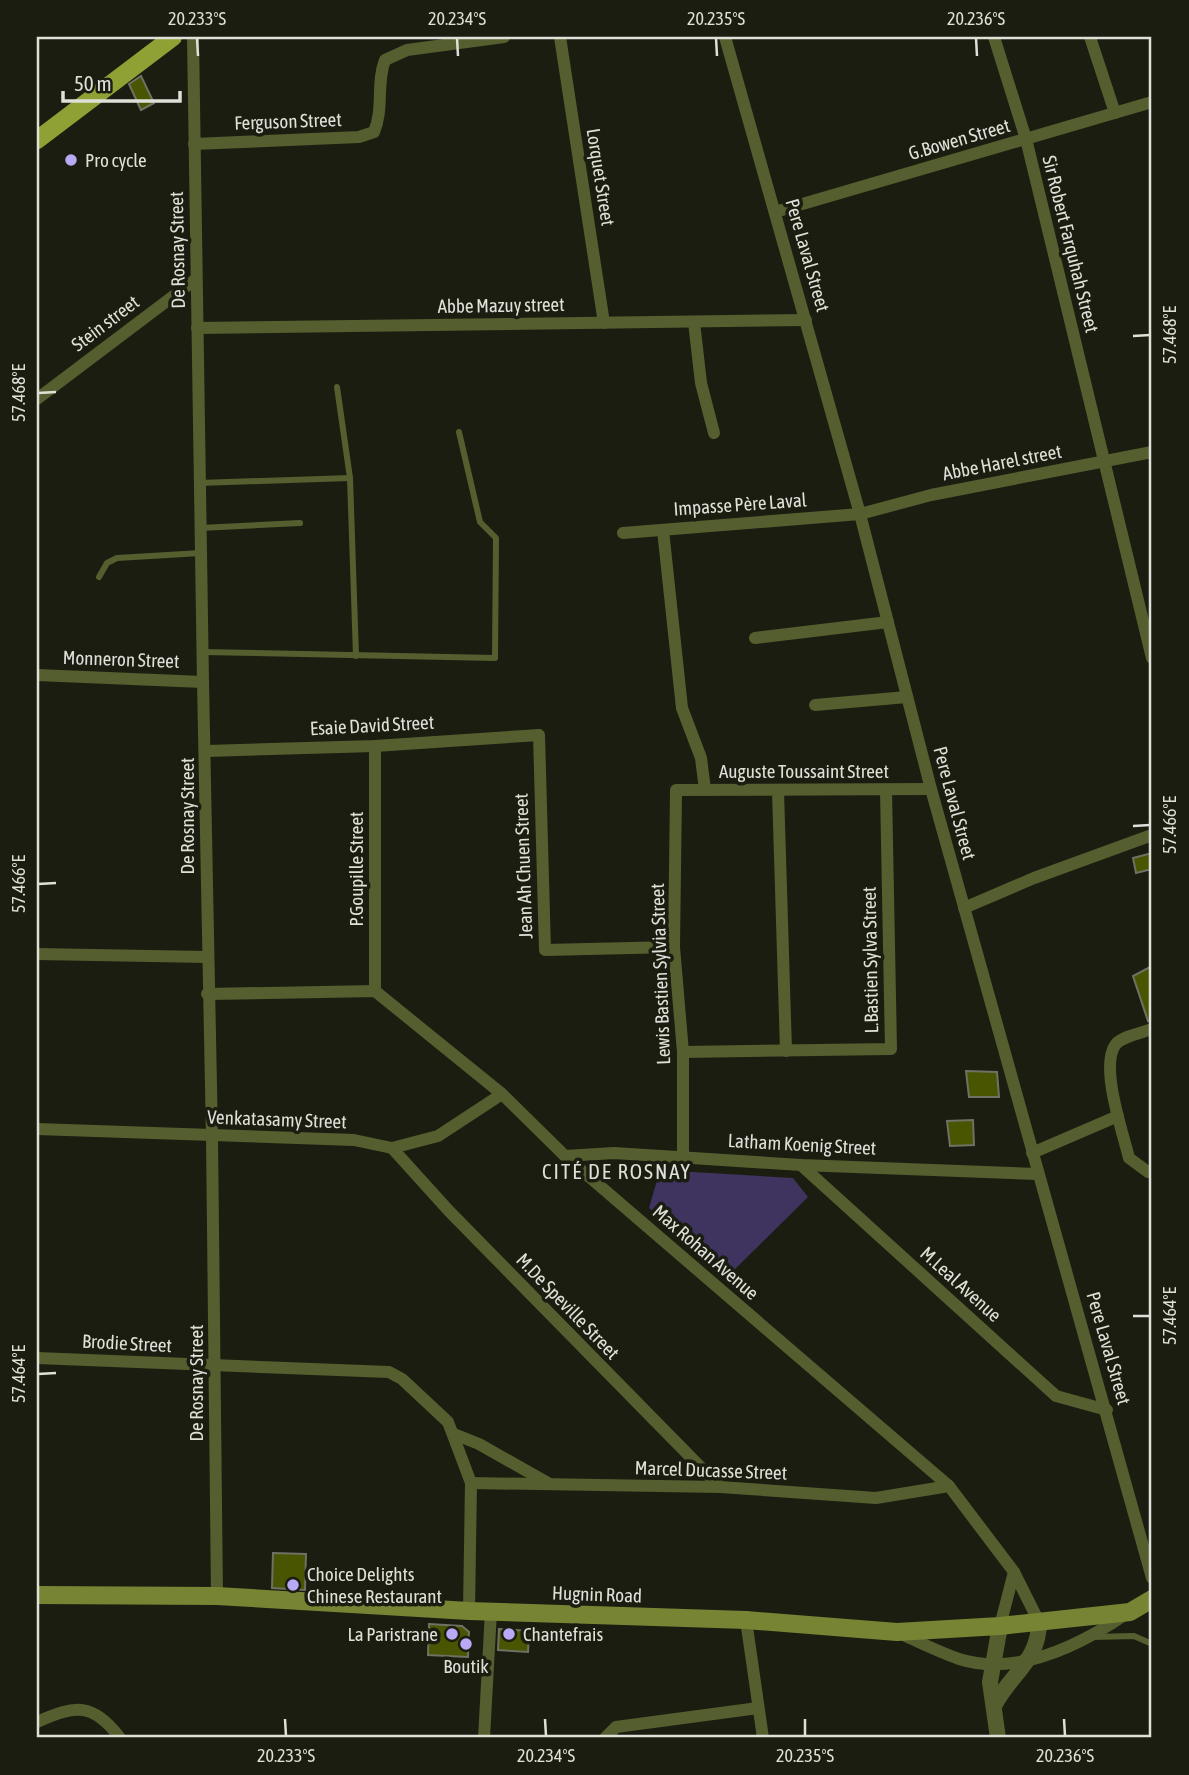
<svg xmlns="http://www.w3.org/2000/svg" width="1189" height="1775" viewBox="0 0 1189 1775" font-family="'Asap Condensed',sans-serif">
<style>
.park{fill:#3f3460}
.building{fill:#495501;stroke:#6e7163;stroke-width:2}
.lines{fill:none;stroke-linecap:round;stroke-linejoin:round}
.service{stroke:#555e2e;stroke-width:6}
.minor{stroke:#555e2e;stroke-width:12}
.tertiary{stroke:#555e2e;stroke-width:16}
.secondary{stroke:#768433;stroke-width:18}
.primary{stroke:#8fa134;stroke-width:18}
.ticks{fill:none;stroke:#dfe1d9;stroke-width:2.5}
.poi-dot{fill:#baaaf6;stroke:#1b1d11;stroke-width:2.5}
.labels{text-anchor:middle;stroke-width:7;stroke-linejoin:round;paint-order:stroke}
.street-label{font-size:19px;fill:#dfe1d9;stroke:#1b1d11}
.poi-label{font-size:19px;fill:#dfe1d9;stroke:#1b1d11;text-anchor:start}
.neighbourhood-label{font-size:21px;letter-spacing:2px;fill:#dfe1d9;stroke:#1b1d11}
.neatline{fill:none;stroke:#dfe1d9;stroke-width:2.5}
.ticks-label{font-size:18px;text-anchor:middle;fill:#dfe1d9}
</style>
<rect width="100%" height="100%" fill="#1b1d11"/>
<path class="park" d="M660,1170L793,1178L808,1197L730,1274L649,1208Z"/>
<g class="building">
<path d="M141,76L154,103L141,110L129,84Z"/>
<path d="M1152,853V869L1136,873L1133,858Z"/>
<path d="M1152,966V1020L1148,1021L1133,976Z"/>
<path d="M966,1071L997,1072L999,1097H969Z"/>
<path d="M973,1120L974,1145L950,1146L947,1121Z"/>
<path d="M273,1553L306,1554L305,1590L272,1588Z"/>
<path d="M429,1624L462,1626L469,1632L468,1657L428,1655Z"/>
<path d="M499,1629L529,1631L528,1652L498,1650Z"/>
</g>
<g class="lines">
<g class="service">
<path d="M337,387L350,478L356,656"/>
<path d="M199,483L350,478"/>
<path d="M200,528L300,523"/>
<path d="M99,577L107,563L117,558L201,553"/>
<path d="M202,652L495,658L496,538L480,522L459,432"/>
<path d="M1093,1637L1134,1636L1152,1644"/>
</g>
<g class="minor">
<path d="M193,37L203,682L212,1137L217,1596"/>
<path d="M560,37L604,323"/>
<path d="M725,37L860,514L931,789L1152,1578"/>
<path d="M994,37L1026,139L1152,658"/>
<path d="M1090,37L1115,113"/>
<path d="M194,144L359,137L374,132C384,109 376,83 385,60L407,50L504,37"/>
<path d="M775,212L1152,102"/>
<path d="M694,322L701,383L714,433"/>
<path d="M197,328L806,320"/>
<path d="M37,399L196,279"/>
<path d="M663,530L682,708L701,758L705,790"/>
<path d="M623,533L860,514L931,495L1152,452"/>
<path d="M755,638L888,622"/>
<path d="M37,675L203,682"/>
<path d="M815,705L907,697"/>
<path d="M375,746V991"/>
<path d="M207,751L375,746L539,735L545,950L674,947"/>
<path d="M778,791L786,1051"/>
<path d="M964,908L1034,878L1152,835"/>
<path d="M37,954L207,957"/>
<path d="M207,994L375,991L502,1094L565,1156L949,1486L1014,1572L1039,1622"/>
<path d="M1152,1029C1142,1033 1123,1036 1116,1044C1099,1065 1123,1133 1129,1158L1148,1172L1152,1170"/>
<path d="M683,1052L891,1049L886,790"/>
<path d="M37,1129L354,1140L392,1148L438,1136L502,1094"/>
<path d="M392,1148L449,1211L720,1487"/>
<path d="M1032,1153L1118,1116"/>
<path d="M565,1156L614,1153L801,1165L1037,1174"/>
<path d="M683,1156V1052L674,947L676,790L931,789"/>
<path d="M801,1165L1056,1396L1107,1410"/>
<path d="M37,1358L389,1372L402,1379L448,1422L471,1483L469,1611"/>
<path d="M454,1434L479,1444L548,1483"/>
<path d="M471,1483L720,1487L876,1498L949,1486"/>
<path d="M746,1620L763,1738"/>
<path d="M1000,1626L1014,1572"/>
<path d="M899,1633C919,1642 939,1652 959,1659C1017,1677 1079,1646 1126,1614"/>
<path d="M37,1722C75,1705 93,1702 120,1738"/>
<path d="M484,1738L491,1611"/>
<path d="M605,1738L616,1727L758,1708"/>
</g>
<g class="tertiary">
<path d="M994,1706C1011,1673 1039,1661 1039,1622"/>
<path d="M998,1738L990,1682L1000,1626"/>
</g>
<path class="secondary" d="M37,1595L217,1596L469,1611L746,1620L897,1632L1000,1626L1130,1612L1152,1599"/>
<path class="primary" d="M37,140L173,37"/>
</g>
<path class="ticks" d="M197,38L198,56M457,38L458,56M716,38L717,56M976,38L977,56M1133,336L1150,335M38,393L56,392M1133,826L1150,825M38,884L56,883M1133,1316H1150M38,1374L56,1373M285,1719L286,1736M545,1719L546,1736M805,1719V1736M1064,1719L1065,1736"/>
<g class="poi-dot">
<circle cx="71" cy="160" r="7"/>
<circle cx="293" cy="1585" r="7"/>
<circle cx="452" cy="1634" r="7"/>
<circle cx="509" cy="1634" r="7"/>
<circle cx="466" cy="1644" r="7"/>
</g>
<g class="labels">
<g class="street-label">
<text transform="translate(288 121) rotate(-2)" y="7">Ferguson Street</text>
<text transform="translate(959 139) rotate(-16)" y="7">G.Bowen Street</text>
<text transform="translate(601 177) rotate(81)" y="7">Lorquet Street</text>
<text transform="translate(1071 244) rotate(76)" y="7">Sir Robert Farquhah Street</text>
<text transform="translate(177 250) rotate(-91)" y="7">De Rosnay Street</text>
<text transform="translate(808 255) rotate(74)" y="7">Pere Laval Street</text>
<text transform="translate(501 305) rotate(-1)" y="7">Abbe Mazuy street</text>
<text transform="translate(105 323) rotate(-37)" y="7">Stein street</text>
<text transform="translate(1002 462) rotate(-11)" y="7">Abbe Harel street</text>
<text transform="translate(740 504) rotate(-4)" y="7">Impasse Père Laval</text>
<text transform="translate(121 659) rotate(2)" y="7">Monneron Street</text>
<text transform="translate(372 725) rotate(-3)" y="7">Esaie David Street</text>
<text x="804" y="778">Auguste Toussaint Street</text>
<text transform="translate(955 803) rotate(75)" y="7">Pere Laval Street</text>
<text transform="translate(187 816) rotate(-90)" y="7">De Rosnay Street</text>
<text transform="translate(523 866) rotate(-92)" y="7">Jean Ah Chuen Street</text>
<text transform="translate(356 869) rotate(-90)" y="7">P.Goupille Street</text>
<text transform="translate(870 960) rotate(-91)" y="7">L.Bastien Sylva Street</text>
<text transform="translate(660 974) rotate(-92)" y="7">Lewis Bastien Sylvia Street</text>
<text transform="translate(277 1119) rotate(2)" y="7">Venkatasamy Street</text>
<text transform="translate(802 1144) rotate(3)" y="7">Latham Koenig Street</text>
<text transform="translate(706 1252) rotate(41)" y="7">Max Rohan Avenue</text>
<text transform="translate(961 1284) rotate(42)" y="7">M.Leal Avenue</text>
<text transform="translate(568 1306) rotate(46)" y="7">M.De Speville Street</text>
<text transform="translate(127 1343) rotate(3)" y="7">Brodie Street</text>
<text transform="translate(1109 1348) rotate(74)" y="7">Pere Laval Street</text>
<text transform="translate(196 1383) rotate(-90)" y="7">De Rosnay Street</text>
<text transform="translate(711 1470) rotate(2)" y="7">Marcel Ducasse Street</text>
<text transform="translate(597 1594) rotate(2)" y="7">Hugnin Road</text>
</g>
<g class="poi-label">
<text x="85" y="167">Pro cycle</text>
<text x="307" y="1581">Choice Delights<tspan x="307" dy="22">Chinese Restaurant</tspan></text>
<text x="438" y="1641" text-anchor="end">La Paristrane</text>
<text x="523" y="1641">Chantefrais</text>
<text x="466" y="1673" text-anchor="middle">Boutik</text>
</g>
<g class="neighbourhood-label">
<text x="617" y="1179">CITÉ DE ROSNAY</text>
</g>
</g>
<rect width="1189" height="1775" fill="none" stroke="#1b1d11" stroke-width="77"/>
<path d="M63 91v10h117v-10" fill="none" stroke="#dfe1d9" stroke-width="3.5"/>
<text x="74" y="91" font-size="21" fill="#dfe1d9" stroke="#1b1d11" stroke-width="5" paint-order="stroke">50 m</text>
<rect x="38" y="38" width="1112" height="1698" class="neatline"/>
<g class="ticks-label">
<text x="197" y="25">20.233°S</text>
<text x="457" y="25">20.234°S</text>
<text x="716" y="25">20.235°S</text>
<text x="976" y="25">20.236°S</text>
<text transform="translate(1170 335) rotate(-90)" y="6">57.468°E</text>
<text transform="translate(19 393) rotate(-90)" y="6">57.468°E</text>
<text transform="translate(1170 825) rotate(-90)" y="6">57.466°E</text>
<text transform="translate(19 884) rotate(-90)" y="6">57.466°E</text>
<text transform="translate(1170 1316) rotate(-90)" y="6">57.464°E</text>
<text transform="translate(19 1374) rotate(-90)" y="6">57.464°E</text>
<text x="286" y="1762">20.233°S</text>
<text x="546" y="1762">20.234°S</text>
<text x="805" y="1762">20.235°S</text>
<text x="1065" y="1762">20.236°S</text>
</g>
</svg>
